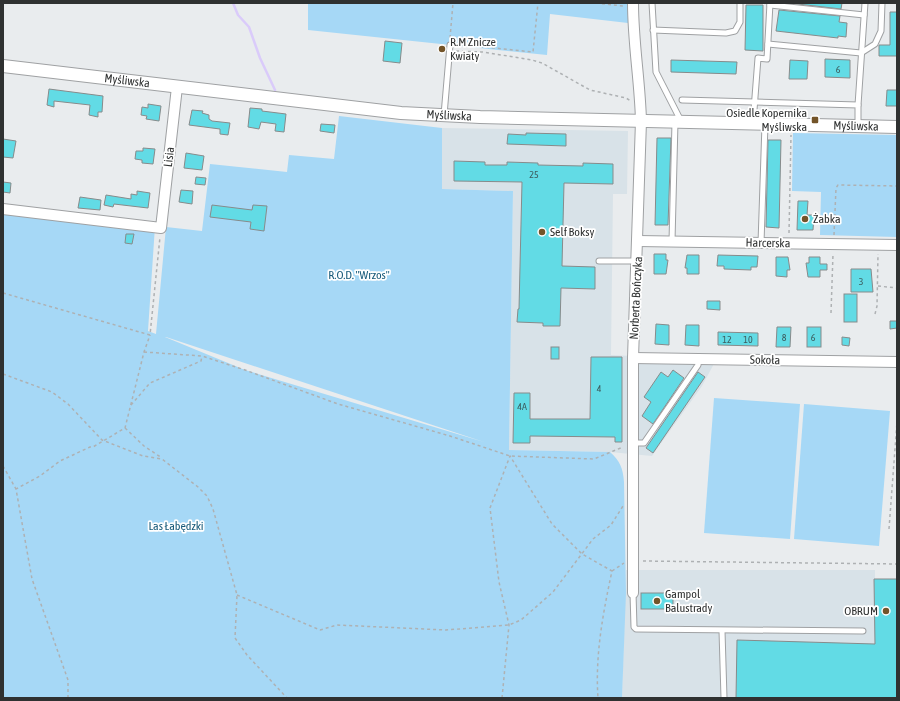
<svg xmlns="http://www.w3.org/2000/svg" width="900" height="701" viewBox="0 0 900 701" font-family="'Asap Condensed',sans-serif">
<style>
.built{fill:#d8e2e8}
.green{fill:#a6d8f6;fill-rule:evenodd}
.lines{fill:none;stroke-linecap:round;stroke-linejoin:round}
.stream{stroke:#dacbfa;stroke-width:2.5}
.building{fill:#62dbe5;stroke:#878b8b}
.service-casing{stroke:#9fa1a3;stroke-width:7}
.minor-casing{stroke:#9fa1a3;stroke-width:12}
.tertiary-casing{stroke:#9fa1a3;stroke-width:14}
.path{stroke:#aeb1b3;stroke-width:1.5;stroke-dasharray:3 3;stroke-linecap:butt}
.service{stroke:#fff;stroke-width:5}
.minor{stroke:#fff;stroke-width:10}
.tertiary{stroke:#fff;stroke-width:12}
.poi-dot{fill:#735429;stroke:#fff;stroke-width:1.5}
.labels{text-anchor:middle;stroke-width:3.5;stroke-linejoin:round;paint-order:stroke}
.number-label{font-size:10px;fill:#3c5c5e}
.poi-label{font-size:12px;fill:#2f3131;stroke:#fff;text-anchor:start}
.street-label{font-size:12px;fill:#2f3131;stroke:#fff}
.park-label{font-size:12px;fill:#175a7a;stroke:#fff}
</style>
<rect width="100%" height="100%" fill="#e9ecee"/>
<g class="built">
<path d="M442,128L628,131L627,194H613L611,355L716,360L702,386L652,456L610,452L509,450L513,191L441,189Z"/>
<path d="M626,570H875V579H897V698H622Z"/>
</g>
<g class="green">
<path d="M308,3H628V23L550,14L547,55L308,30Z"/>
<path d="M339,116L442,128V189L513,191L509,450L610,452C620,461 623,468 624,482L626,593L622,698H3V206L155,226L148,331L156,334L166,227L202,231L210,164L287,172L289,155L334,159ZM165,337H166L484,442L245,370Z"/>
<path d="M793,133L897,135V237L820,235L821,192L792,191Z"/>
<path d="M714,398L800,404L790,539L704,533Z"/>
<path d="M804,404L890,411L879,546L794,539Z"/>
</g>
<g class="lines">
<path class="stream" d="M233,3L238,15L249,27L260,58L275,90"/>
</g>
<g class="building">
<path d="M789,3H842L841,9Z"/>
<path d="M746,5H763V51L745,50Z"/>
<path d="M779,10L840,16L839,22L847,23L846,37L838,36V38L776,31Z"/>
<path d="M890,12H897V56H879V45H890Z"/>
<path d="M385,41L402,43L400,63L383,61Z"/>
<path d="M825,59L850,60V78L825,77Z"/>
<path d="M671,60L737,62L736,74L671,72Z"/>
<path d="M790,60L808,61L807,79H789Z"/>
<path d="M49,89L103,96L102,112H98V117L89,115L90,105L54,101V107L47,105Z"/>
<path d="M887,90H897V106H886Z"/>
<path d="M148,104L161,106L159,121L146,119L147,116L141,115L142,107L148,108Z"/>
<path d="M250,108L262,109V111L286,114L284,132L275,131L276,124L261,122L259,129L248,127Z"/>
<path d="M192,110L203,111L202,113L209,115V119L212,121L230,123L228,135L220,134V129L189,125Z"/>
<path d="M321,124L335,125L334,133L320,131Z"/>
<path d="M526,133L566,134V146L507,144L508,134L526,135Z"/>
<path d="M657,138H671L668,225H655Z"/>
<path d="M3,139L16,141L13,158L3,157Z"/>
<path d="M768,140H781L779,228L766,227Z"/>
<path d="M143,148L155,149L153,164L142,163V160L135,159L136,151H143Z"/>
<path d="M186,153L204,156L202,170L184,168Z"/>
<path d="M454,161L485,162V165H507V162L538,163V165L583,166V163L613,164V184L564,183L562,266L595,267V289L561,288L560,326H543V323L517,322L518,309H519L522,182L454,181Z"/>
<path d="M196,177L206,178L205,185L195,184Z"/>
<path d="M3,182L11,183L10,193L3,192Z"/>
<path d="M181,190L193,191L192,204L179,202Z"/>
<path d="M137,191L150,193L148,208L114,204L113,207L104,205L106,195L131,199V194L137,195Z"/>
<path d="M80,197L101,200L100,210L78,208Z"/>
<path d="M798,201H808L807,215H814L813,230H797Z"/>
<path d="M212,205L252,210L253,205L267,206L264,231L250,229L251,222L210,217Z"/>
<path d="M126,234H134L132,244L125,243Z"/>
<path d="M654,254H666V260H668L666,274H654Z"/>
<path d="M687,255H699V274H687V268H685Z"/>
<path d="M718,255L758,256L757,267H751V270L724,269V266H717Z"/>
<path d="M776,257H788L790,270H787V277L776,276Z"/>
<path d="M809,257H820V264H827V270H820V277H808L806,263H809Z"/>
<path d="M851,269H871L873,292H851Z"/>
<rect x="844" y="294" width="13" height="28"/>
<path d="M707,301H720V310L707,309Z"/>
<path d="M890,321H897V328L890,329Z"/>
<path d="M656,324L669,325V345L655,344Z"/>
<path d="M686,325H699V346L685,345Z"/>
<path d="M777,327H791L790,347H776Z"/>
<rect x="807" y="327" width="14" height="20"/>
<path d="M718,332L758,333V346L718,345Z"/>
<path d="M842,337L850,338L849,346L842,345Z"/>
<rect x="551" y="347" width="8" height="12"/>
<path d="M591,357H622V442H615V437L530,436V443H513L514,393H530V419H590Z"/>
<path d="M673,370L684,378L653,424L642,416L651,402L644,397L661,372L668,377Z"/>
<path d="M698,372L705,377L653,453L646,448Z"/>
<path d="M874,579H897V698H736L737,640L875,644Z"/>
<rect x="641" y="593" width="32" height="16"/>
</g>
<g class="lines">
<defs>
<g id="service">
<path d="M652,3L656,72L681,121"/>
<path d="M770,5L864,15"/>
<path d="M653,30L726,33L735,31L740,22V3"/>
<path d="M768,44L861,53L875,44L881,31L882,3"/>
<path d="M682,100L858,105V126"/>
<path d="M858,105L865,3"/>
<path d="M444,115L450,45"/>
<path d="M753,123L758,58L767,59L770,3"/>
<path d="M672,241L675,122"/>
<path d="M761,243L765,124"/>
<path d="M599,261H636"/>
<path d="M634,443H644L698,365L699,359"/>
<path d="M633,593L634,627L636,629L863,631"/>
<path d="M722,631L724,698"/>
</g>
<g id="minor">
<path d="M633,3C633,43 640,81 641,121L633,358V593"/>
<path d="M3,209L161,228L177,87"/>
<path d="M638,241L897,245"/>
<path d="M633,358L897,362"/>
</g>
<g id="tertiary">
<path id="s1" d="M3,66L401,113L480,117L897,127"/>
</g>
</defs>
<use href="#service" class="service-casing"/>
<use href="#minor" class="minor-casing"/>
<use href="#tertiary" class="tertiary-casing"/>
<g class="path">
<path d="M596,3L623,6"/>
<path d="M450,38L453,3"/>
<path d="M456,44L533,52L538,3"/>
<path d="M456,51L483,52L532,60L542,63L590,90L626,98L631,101"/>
<path d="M789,233L791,135"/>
<path d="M834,235L836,188L838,185L897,186"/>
<path d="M878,286L897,288"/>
<path d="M3,293L150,335L160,237"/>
<path d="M831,313L833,254"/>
<path d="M875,314L877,306L878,254"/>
<path d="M144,352L202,356L245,370L338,404L450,436L510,456L594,459L623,447"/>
<path d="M3,374L52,392L68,404L102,440L143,456L162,459L198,487L207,496L213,509L237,595L235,638L247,655L287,698"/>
<path d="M131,405L150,383L201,361L202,356"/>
<path d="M125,428L144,446L162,458"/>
<path d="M3,466L16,489"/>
<path d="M889,529L897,422"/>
<path d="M643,561L897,564"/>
<path d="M612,571L624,563"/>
<path d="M237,595L320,630L337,625L446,630L509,625L521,620L553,592L593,539L611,525L623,506"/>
<path d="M68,698V680L32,579L16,489L40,476L60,461L90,447H93L125,428L144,352L150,335"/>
<path d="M502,698L509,625L499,582L490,508L510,456L552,524L582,554L612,571C603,613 595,655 598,698"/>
</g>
<use href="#service" class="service"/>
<use href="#minor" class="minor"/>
<use href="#tertiary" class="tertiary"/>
</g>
<g class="poi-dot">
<circle cx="442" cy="49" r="4"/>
<rect x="811" y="116" width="8" height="8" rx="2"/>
<circle cx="805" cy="219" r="4"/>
<circle cx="542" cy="232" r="4"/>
<circle cx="657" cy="601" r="4"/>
<circle cx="886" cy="611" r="4"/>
</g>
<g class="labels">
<g class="number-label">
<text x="838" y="73">6</text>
<text x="534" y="178">25</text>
<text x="861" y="285">3</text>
<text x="784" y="341">8</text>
<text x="813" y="341">6</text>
<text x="727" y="343">12</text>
<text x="748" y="343">10</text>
<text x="599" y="392">4</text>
<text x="522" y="410">4A</text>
</g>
<g class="poi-label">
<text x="450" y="46">R.M Znicze<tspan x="450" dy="14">Kwiaty</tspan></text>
<text x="807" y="117" text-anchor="end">Osiedle Kopernika<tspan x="807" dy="14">Myśliwska</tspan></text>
<text x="813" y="223">Żabka</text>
<text x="550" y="236">Self Boksy</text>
<text x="665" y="598">Gampol<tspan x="665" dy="14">Balustrady</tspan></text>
<text x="878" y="615" text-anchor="end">OBRUM</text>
</g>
<g class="street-label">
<text dy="4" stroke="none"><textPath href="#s1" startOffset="125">Myśliwska</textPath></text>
<text dy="4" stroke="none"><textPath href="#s1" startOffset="449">Myśliwska</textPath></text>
<text dy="4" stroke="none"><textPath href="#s1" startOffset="856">Myśliwska</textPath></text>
<text transform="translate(169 157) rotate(-83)" y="4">Lisia</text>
<text transform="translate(768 243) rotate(1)" y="4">Harcerska</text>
<text transform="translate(636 298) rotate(-87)" y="4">Norberta Bończyka</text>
<text transform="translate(765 360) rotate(1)" y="4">Sokoła</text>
</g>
<g class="park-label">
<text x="359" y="279">R.O.D. "Wrzos"</text>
<text x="176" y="530">Las Łabędzki</text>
</g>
</g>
<rect width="900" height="701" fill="none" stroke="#2f3131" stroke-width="8"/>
</svg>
